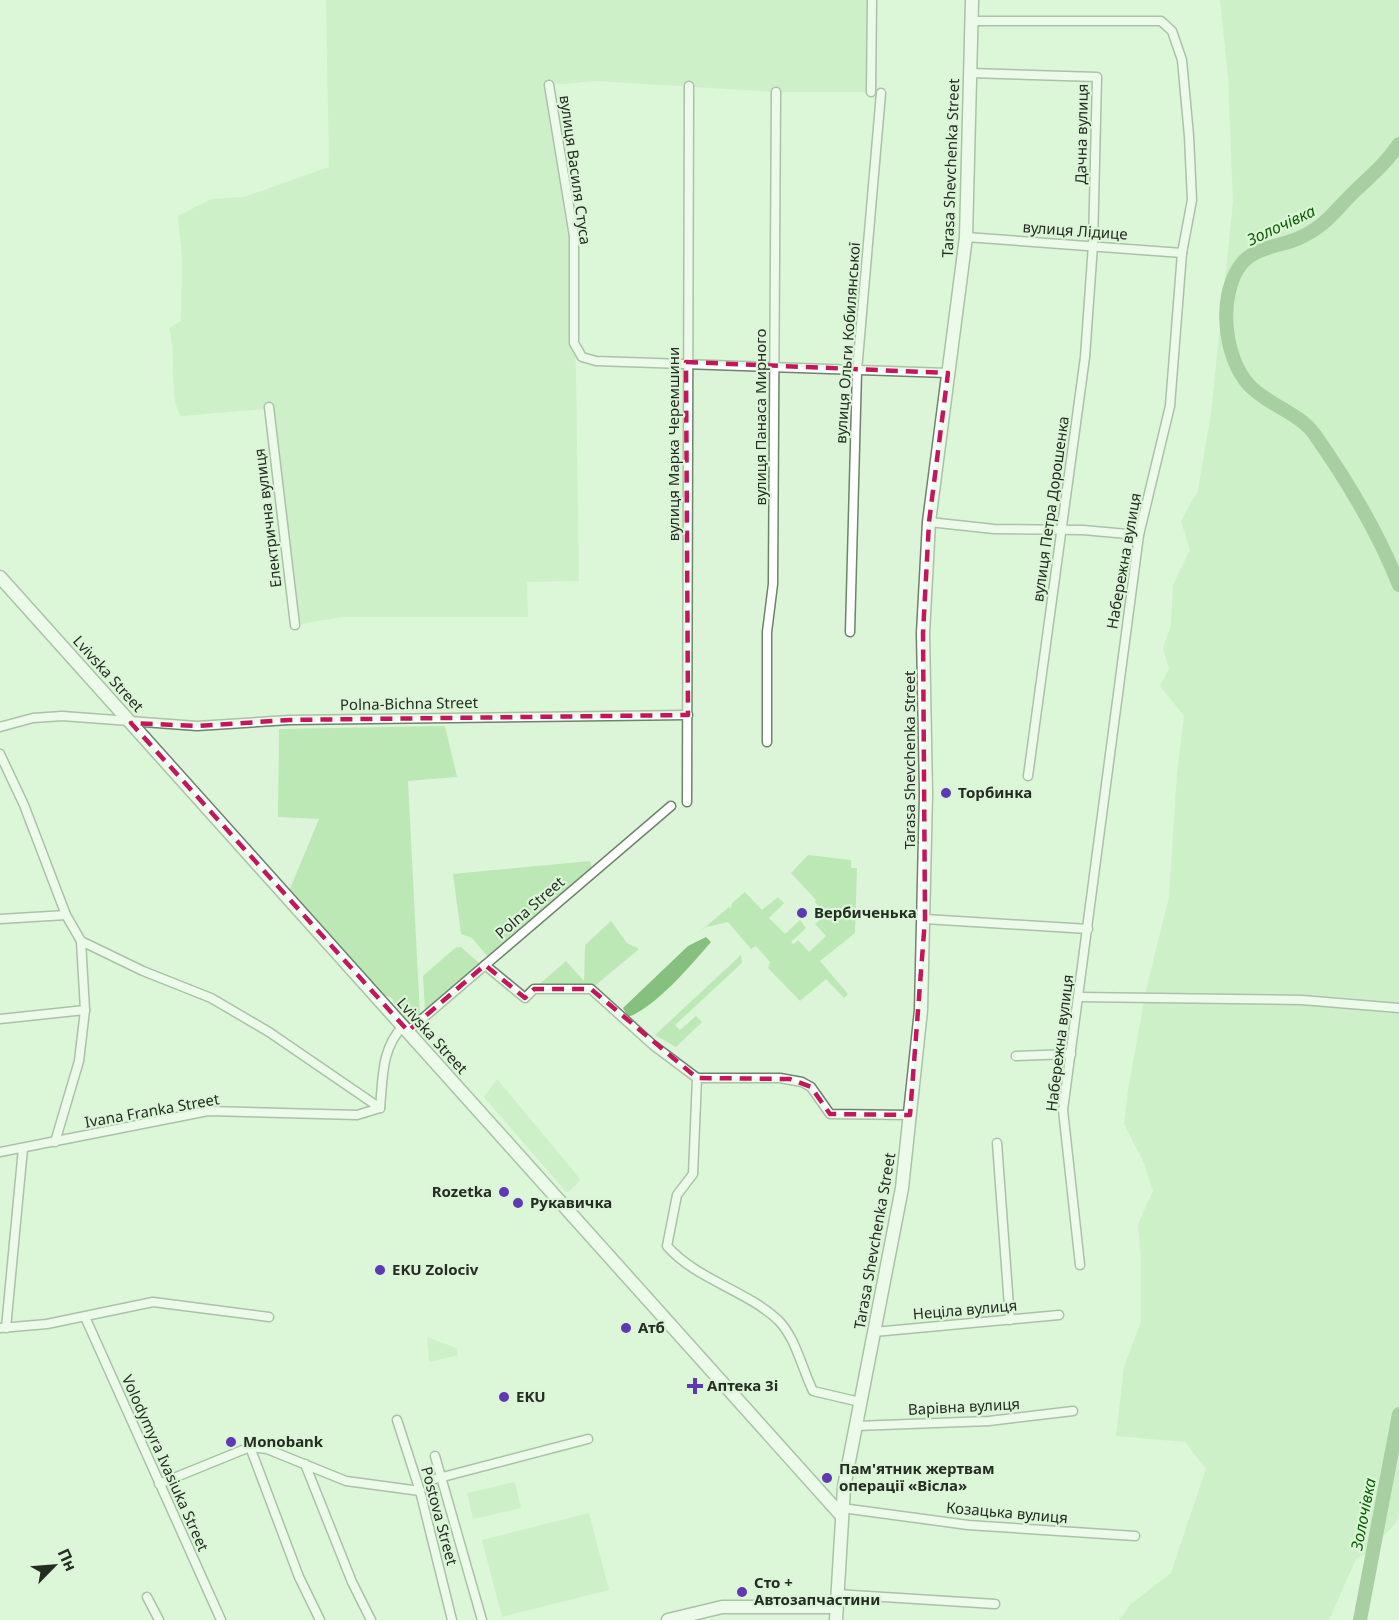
<svg xmlns="http://www.w3.org/2000/svg" width="1399" height="1620" viewBox="0 0 1399 1620" font-family="'Noto Sans',sans-serif">
<style>
.green{fill:#bbe8b5}
.forest{fill:#86c07f}
.lines{fill:none;stroke-linecap:round;stroke-linejoin:round}
.river{stroke:#67a060;stroke-width:14}
.street-casing{stroke:#6d846a;stroke-width:11}
.secondary-casing{stroke:#6d846a;stroke-width:15}
.street{stroke:#fff;stroke-width:8}
.secondary{stroke:#fff;stroke-width:12}
.marked{fill:none;stroke:#c2185b;stroke-width:4.5;stroke-dasharray:12 8;stroke-linejoin:round}
.poi-dot{fill:#5e39b1;stroke:#dcf5d8;stroke-width:2}
.labels{text-anchor:middle;stroke-width:4.5;stroke-linejoin:round;paint-order:stroke}
.street-label{font-size:15px;fill:#242d22;stroke:#dcf5d8}
.poi-label{font-size:15px;font-weight:bold;fill:#242d22;stroke:#dcf5d8;text-anchor:start}
.water-label{font-size:16px;font-style:italic;fill:#0a5e01;stroke:#dcf5d8}
</style>
<rect width="100%" height="100%" fill="#dcf5d8"/>
<g class="green">
<path d="M326,0H872L871,92H776L597,81L549,85L574,236L579,581L527,582L528,617H342L295,625L265,409L181,416C168,398 177,354 169,328L181,321L182,260L178,216L211,199L244,197L329,167Z"/>
<path d="M1220,0H1399V1512L1396,1523L1367,1553L1356,1559L1329,1620H1119L1131,1604L1171,1573L1206,1469L1185,1442L1116,1436L1124,1367L1141,1322V1259L1138,1224L1153,1191L1144,1163L1124,1124L1128,1090L1146,990L1169,897L1177,774L1184,716L1160,686L1169,669L1163,648L1171,625L1173,585L1190,550L1181,521L1198,490L1211,413L1233,202L1228,78Z"/>
<path d="M445,726L457,777L408,781L420,1016L409,1024L397,1010L392,998L384,995L289,891L319,819L278,817L279,729Z"/>
<path d="M808,855L851,860V868H857L855,933L820,961L848,994L844,998L826,979L800,1001L768,968L770,962L756,946L751,949L728,922L706,927L698,933L729,907L731,909L732,903L745,892L762,910L778,897L784,903L769,918L785,934L800,920L806,928L791,942L794,944L798,940L809,952L826,936L815,924L826,914L815,902L816,900L791,873Z"/>
<path d="M590,861L592,868L488,957L472,938L461,934L453,874Z"/>
<path d="M611,921L627,943L639,949L591,989H534L566,961L584,981L585,945Z"/>
<path d="M461,947L479,963L425,1010L423,976L455,948Z"/>
<path d="M741,955L742,963L675,1025L680,1030L696,1016L702,1022L676,1047L655,1035Z"/>
<path d="M497,1079L581,1180L567,1193L484,1097Z"/>
<path d="M427,1337L456,1348L458,1355L429,1362Z"/>
<path d="M515,1482L521,1508L473,1519L467,1493Z"/>
<path d="M589,1513L609,1590L502,1617L482,1540Z"/>
</g>
<path class="forest" d="M706,937L711,942C692,964 655,1008 628,1017L623,1008L688,946Z"/>
<g class="lines">
<g class="river">
<path d="M1399,144C1387,162 1372,175 1356,190C1334,211 1327,226 1297,239C1280,246 1257,247 1243,262C1217,292 1223,357 1249,385C1267,405 1299,412 1315,435C1348,482 1378,532 1399,585"/>
<path d="M1360,1620L1399,1414"/>
</g>
<defs>
<g id="street">
<path d="M971,21H1161L1172,31L1182,60L1189,136L1192,200L1182,253L1170,406L1139,535L1063,1110L1080,1265"/>
<path d="M970,73L1097,77L1093,245L1085,357L1028,776"/>
<path d="M549,85L574,236V343L582,357L596,361L948,373"/>
<path d="M871,92L872,0"/>
<path d="M966,237L1182,253"/>
<path d="M269,407L295,625"/>
<path d="M929,522L994,529L1083,530L1139,535"/>
<path d="M850,632L857,371L881,93"/>
<path d="M0,727L33,718L62,716L197,726L289,720L688,715"/>
<path d="M767,742V632L773,584L776,92"/>
<path d="M0,754L24,805L66,915L81,941L143,971L211,998L269,1032L380,1108"/>
<path d="M687,802L689,86"/>
<path d="M0,919L66,915"/>
<path d="M925,919L1088,929"/>
<path d="M485,965L525,998L534,989H591L653,1045L697,1078H780L802,1082L811,1087L830,1114L910,1115"/>
<path d="M1079,997L1302,1000L1399,1008"/>
<path d="M0,1019L85,1010"/>
<path d="M408,1031L671,806"/>
<path d="M1016,1056L1071,1054"/>
<path d="M697,1078L693,1174L677,1195L667,1246C697,1280 746,1290 778,1320C796,1338 802,1369 813,1391L860,1402"/>
<path d="M380,1108C383,1078 381,1049 403,1026"/>
<path d="M55,1142L79,1061L85,1010L81,941"/>
<path d="M997,1143L1010,1320"/>
<path d="M0,1152L208,1111L357,1115L380,1108"/>
<path d="M85,1317L221,1620"/>
<path d="M0,1328L47,1324L153,1302L269,1317"/>
<path d="M6,1328L23,1148"/>
<path d="M874,1332L1059,1315"/>
<path d="M397,1420L420,1491L452,1620"/>
<path d="M856,1426L989,1421L1073,1411"/>
<path d="M250,1447L299,1577L320,1620"/>
<path d="M435,1456L482,1620"/>
<path d="M305,1464L352,1582L371,1620"/>
<path d="M435,1479L588,1439"/>
<path d="M159,1484L250,1447L267,1449L346,1481L420,1491"/>
<path d="M842,1508L968,1525L1135,1536"/>
<path d="M836,1594L995,1604"/>
<path d="M147,1597L159,1620"/>
</g>
<g id="secondary">
<path d="M0,577L841,1515"/>
<path d="M668,1620L722,1607H836"/>
<path d="M836,1620L844,1487L902,1188L921,1010L926,794L923,633L929,522L966,237L972,0"/>
</g>
</defs>
<use href="#street" class="street-casing"/>
<use href="#secondary" class="secondary-casing"/>
<use href="#street" class="street"/>
<use href="#secondary" class="secondary"/>
</g>
<path d="M0 0H1399V1620H0ZM686,362L948,373L929,522L923,633L925,919L910,1115L830,1114L811,1087L790,1079L697,1078L591,989H534L525,998L485,965L408,1031L131,723L197,726L289,720L688,715Z" fill="#dcf5d8" fill-opacity=".55" fill-rule="evenodd"/>
<path class="marked" d="M686,362L948,373L929,522L923,633L925,919L910,1115L830,1114L811,1087L790,1079L697,1078L591,989H534L525,998L485,965L408,1031L131,723L197,726L289,720L688,715Z"/>
<g class="poi-dot">
<circle cx="946" cy="793" r="6"/>
<circle cx="802" cy="913" r="6"/>
<circle cx="504" cy="1192" r="6"/>
<circle cx="518" cy="1203" r="6"/>
<circle cx="380" cy="1270" r="6"/>
<circle cx="626" cy="1328" r="6"/>
<path d="M692 1377h6v6h6v6h-6v6h-6v-6h-6v-6h6z"/>
<circle cx="504" cy="1397" r="6"/>
<circle cx="231" cy="1442" r="6"/>
<circle cx="827" cy="1478" r="6"/>
<circle cx="742" cy="1592" r="6"/>
</g>
<g class="labels">
<g class="street-label">
<text transform="translate(1082 134) rotate(-89)" y="5">Дачна вулиця</text>
<text transform="translate(951 168) rotate(-88)" y="5">Tarasa Shevchenka Street</text>
<text transform="translate(575 170) rotate(82)" y="5">вулиця Василя Стуса</text>
<text transform="translate(1075 231) rotate(4)" y="5">вулиця Лідице</text>
<text transform="translate(848 343) rotate(-86)" y="5">вулиця Ольги Кобилянської</text>
<text transform="translate(761 417) rotate(-90)" y="5">вулиця Панаса Мирного</text>
<text transform="translate(674 444) rotate(-90)" y="5">вулиця Марка Черемшини</text>
<text transform="translate(1051 509) rotate(-82)" y="5">вулиця Петра Дорошенка</text>
<text transform="translate(268 518) rotate(-97)" y="5">Електрична вулиця</text>
<text transform="translate(1124 561) rotate(-80)" y="5">Набережна вулиця</text>
<text transform="translate(108 674) rotate(48)" y="5">Lvivska Street</text>
<text transform="translate(409 704) rotate(-1)" y="5">Polna-Bichna Street</text>
<text transform="translate(910 760) rotate(-90)" y="5">Tarasa Shevchenka Street</text>
<text transform="translate(530 908) rotate(-41)" y="5">Polna Street</text>
<text transform="translate(432 1036) rotate(48)" y="5">Lvivska Street</text>
<text transform="translate(1060 1043) rotate(-83)" y="5">Набережна вулиця</text>
<text transform="translate(152 1111) rotate(-10)" y="5">Ivana Franka Street</text>
<text transform="translate(875 1241) rotate(-80)" y="5">Tarasa Shevchenka Street</text>
<text transform="translate(965 1310) rotate(-5)" y="5">Неціла вулиця</text>
<text transform="translate(964 1407) rotate(-3)" y="5">Варівна вулиця</text>
<text transform="translate(165 1463) rotate(66)" y="5">Volodymyra Ivasiuka Street</text>
<text transform="translate(1007 1513) rotate(5)" y="5">Козацька вулиця</text>
<text transform="translate(439 1516) rotate(75)" y="5">Postova Street</text>
</g>
<g class="poi-label">
<text x="958" y="798">Торбинка</text>
<text x="814" y="918">Вербиченька</text>
<text x="492" y="1197" text-anchor="end">Rozetka</text>
<text x="530" y="1208">Рукавичка</text>
<text x="392" y="1275">EKU Zolociv</text>
<text x="638" y="1333">Атб</text>
<text x="707" y="1391">Аптека 3і</text>
<text x="516" y="1402">EKU</text>
<text x="243" y="1447">Monobank</text>
<text x="839" y="1474">Пам'ятник жертвам<tspan x="839" dy="17">операції «Вісла»</tspan></text>
<text x="754" y="1588">Сто +<tspan x="754" dy="17">Автозапчастини</tspan></text>
</g>
<g class="water-label">
<text transform="translate(1281 225) rotate(-25)" y="6">Золочівка</text>
<text transform="translate(1363 1514) rotate(-79)" y="6">Золочівка</text>
</g>
</g>
<g transform="translate(54 1566) rotate(65)" stroke="#dcf5d8" stroke-width="4.5" paint-order="stroke">
<path d="M0-4.5L10 22L0 15L-10 22Z" fill="#242d22"/>
<text y="-9" font-size="16" font-weight="bold" text-anchor="middle" fill="#242d22">Пн</text>
</g>
</svg>
